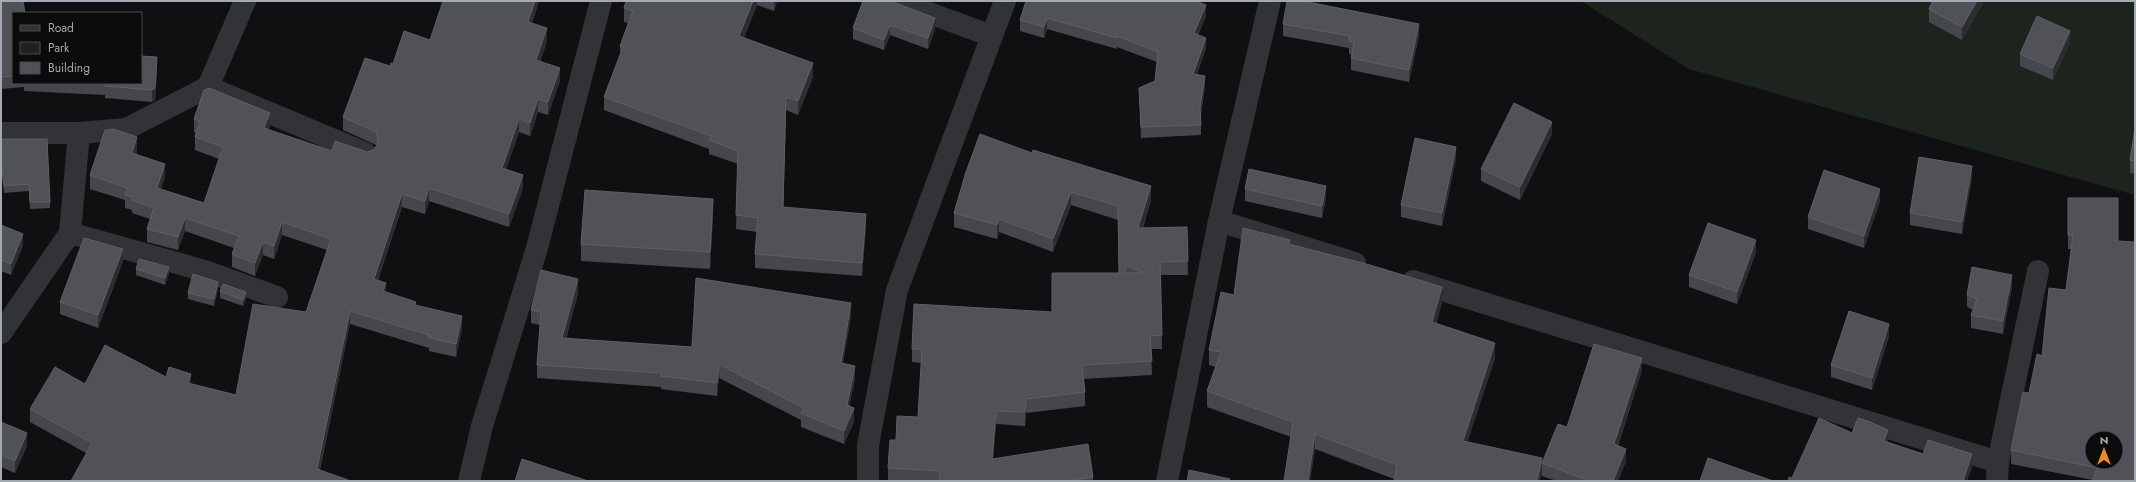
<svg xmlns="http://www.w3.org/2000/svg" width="2136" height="482" viewBox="0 0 2136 482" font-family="Jost,sans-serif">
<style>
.green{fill:#1d241d}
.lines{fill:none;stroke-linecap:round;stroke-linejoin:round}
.street{stroke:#313336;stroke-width:22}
.wall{fill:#46474d}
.shaded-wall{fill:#2c2d31}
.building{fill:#505258;stroke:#5d6066;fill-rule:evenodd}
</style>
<rect width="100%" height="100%" fill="#101012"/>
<path class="green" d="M1581,1H2135V195L1689,69Z"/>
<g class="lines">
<g class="street">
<path d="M896,1L992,36"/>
<path d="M208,87L365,153"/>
<path d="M1,133H79L126,129L208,87L245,1"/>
<path d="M1219,221L1355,263"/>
<path d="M70,233L205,271L277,297"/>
<path d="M1413,281L1998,462L1997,481"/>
<path d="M1,333L70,233L79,133"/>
<path d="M1998,462L2038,271"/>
<path d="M469,481L482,426L537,248L601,1"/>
<path d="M868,481V445L897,290L1005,1"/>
<path d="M1167,481L1219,221L1270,1"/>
</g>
</g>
<g class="wall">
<path d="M1,1L13,13V83H141L157,69L155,100L152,102L105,98V95L24,91V87L1,89Z"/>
<path d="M443,1H539L532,23L547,41L540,62L560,81L548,115L538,112L530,136L519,132L506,169L523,188L509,227L429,201L425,214L402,207L378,280L386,292L416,306L462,329L456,357L429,351V348L350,324L320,470L86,453L30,422V409L85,384L166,377L191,384L236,395L306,312L327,250L282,235L274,259L263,255L255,276L232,267V254L234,248L185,231L178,250L147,242V229L150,219L132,213V210L125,208V200L90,189V175L137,151L136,155L165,177L161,189L204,203L219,159L195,150V137L196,133L194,132V119L270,126L268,130L332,151L367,152L373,150L376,146V145L343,130V117L390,66L430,40Z"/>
<path d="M626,1H777L774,11L757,5L744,38L813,77L798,115L786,110L783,207L866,227L862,276L755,268V254L757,232L736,229L738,164L709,154V149L604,110V97L620,55V46L628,23L624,22V8Z"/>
<path d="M863,1L935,29L928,49L890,35L884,50L853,39V28Z"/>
<path d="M1026,1L1206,16L1198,35L1206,48L1197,74L1205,86L1201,115V135L1141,138L1139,88L1155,81L1157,62L1117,47V49L1047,29L1044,38L1020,31V20Z"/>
<path d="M1933,1H1984L1962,40L1929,22V9Z"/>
<path d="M1283,24L1419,36L1409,82L1351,70V58L1352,54H1349V48L1283,36Z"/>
<path d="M2070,43L2053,80L2020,66V54Z"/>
<path d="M2135,128V174L2130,173V160Z"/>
<path d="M1552,134L1520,200L1481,181V169Z"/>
<path d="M1,139L50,202V208L30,209L29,191L4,193L2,175Z"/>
<path d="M1456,159L1442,226L1401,217V205Z"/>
<path d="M966,172L1151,200L1143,228L1187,227L1188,275H1161L1162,349H1151L1152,375L1083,379L1085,392V406L1026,413L1025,426L996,424L993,459L1093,477V481H888V468L896,440L918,417L922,363L912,362V349L1052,312L1119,273L1118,220L1071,205L1053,252L999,232L997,239L954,227V213Z"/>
<path d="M1972,178L1962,234L1910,225V213Z"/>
<path d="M1245,189L1326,198L1322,218L1245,201Z"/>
<path d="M2068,198L2118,241L2135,481L2093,480L2011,464V450L2029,393L2066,290L2071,249H2068Z"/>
<path d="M1880,201L1864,248L1808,229V217Z"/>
<path d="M713,216L710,269L581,261V244Z"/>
<path d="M1,225L23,245L11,275L1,271Z"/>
<path d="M1290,245L1442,303L1436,324L1495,358L1467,442L1542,473L1394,479L1315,449L1310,481H1284L1291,437L1207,407V391L1216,367L1209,365V350L1234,295Z"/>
<path d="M1756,252L1737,304L1689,287V275Z"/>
<path d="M123,261L98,328L60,314V302Z"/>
<path d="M136,269L169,274L165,285L136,275Z"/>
<path d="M2012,287L2003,334L1971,328V315L1973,310L1967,307V295Z"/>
<path d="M218,289L214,306L188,299V293Z"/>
<path d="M220,291L246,299L243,306L220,298Z"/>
<path d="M578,293L566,339L692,347L851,316L843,363L855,379L849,406L854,422L844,444L801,427V420L719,378L717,396L661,389V387L537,378V365L540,325L531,323V310Z"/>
<path d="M1889,336L1872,390L1831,377V365Z"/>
<path d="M1642,370L1618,446L1626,461L1618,481H1557L1542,476V463L1567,427Z"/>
<path d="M1,422L27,446L15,473L1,467Z"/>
</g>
<g class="shaded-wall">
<path d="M535,1H539L528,35V22Z"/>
<path d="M753,1H757V5L739,50V36Z"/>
<path d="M774,1H777L774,11Z"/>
<path d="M1977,1H1984L1962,40V27Z"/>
<path d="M1206,5V16L1194,44V33Z"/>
<path d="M935,18V29L928,49V38Z"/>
<path d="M1047,18V29L1044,38V27Z"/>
<path d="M1419,24V36L1409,82V70Z"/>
<path d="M890,25V35L884,50V40Z"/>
<path d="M547,28V41L536,73V60Z"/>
<path d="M2070,31V43L2053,80V68Z"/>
<path d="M1206,38V48L1193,85V74Z"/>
<path d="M157,57V69L155,100L152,102V90Z"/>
<path d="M813,63V77L798,115V101Z"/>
<path d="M560,68V81L548,115V102Z"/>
<path d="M1205,76V86L1200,118V107Z"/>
<path d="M786,97V110L783,221V207Z"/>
<path d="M538,99V112L530,136V123Z"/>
<path d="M270,113V126L264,141V128Z"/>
<path d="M519,119V132L502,181V168Z"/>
<path d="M1552,122V134L1520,200V187Z"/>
<path d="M137,137V151L132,166V153Z"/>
<path d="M1456,147V159L1442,226V213Z"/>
<path d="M165,164V177L157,201V188Z"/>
<path d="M1972,166V178L1962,234V222Z"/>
<path d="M2,168V175H1V169Z"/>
<path d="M523,175V188L509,227V214Z"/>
<path d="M1151,186V200L1138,241V228Z"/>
<path d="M1326,186V198L1322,218V206Z"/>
<path d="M429,188V201L425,214V201Z"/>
<path d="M1880,189V201L1864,248V236Z"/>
<path d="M1071,192V205L1053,252V239Z"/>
<path d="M402,194V207L374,292V279Z"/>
<path d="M713,199V216L710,269V252Z"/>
<path d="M866,214V227L862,276V263Z"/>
<path d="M185,218V231L178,250V237Z"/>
<path d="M999,219V232L997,239V225Z"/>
<path d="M282,222V235L274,259V246Z"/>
<path d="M23,234V245L11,275V264Z"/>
<path d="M1756,240V252L1737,304V292Z"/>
<path d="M263,242V255L255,276V263Z"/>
<path d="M123,249V261L98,328V315Z"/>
<path d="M169,267V274L165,285V278Z"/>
<path d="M2012,275V287L2003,334V321Z"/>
<path d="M578,279V293L562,352V338Z"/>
<path d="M218,282V289L214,306V299Z"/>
<path d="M386,283V296L383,291Z"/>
<path d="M1442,287V303L1432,338V322Z"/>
<path d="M246,292V299L243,306V300Z"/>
<path d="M851,303V316L841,376V363Z"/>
<path d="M350,311V324L317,481V469Z"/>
<path d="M462,316V329L456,357V344Z"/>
<path d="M1889,324V336L1872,390V378Z"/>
<path d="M1495,343V358L1463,456V441Z"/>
<path d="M1642,358V370L1614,457V444Z"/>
<path d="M719,364V378L717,396V383Z"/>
<path d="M855,366V379L847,419V405Z"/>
<path d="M191,374V387L188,383Z"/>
<path d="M1026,399V413L1025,426V412Z"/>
<path d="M854,408V422L844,444V431Z"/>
<path d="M996,411V424L992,473V459Z"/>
<path d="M1888,430V443L1884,441Z"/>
<path d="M27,433V446L15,473V461Z"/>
<path d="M1315,434V449L1310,481H1308Z"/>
<path d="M1626,449V461L1618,481H1613Z"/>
<path d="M1972,454V468L1967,481H1963Z"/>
<path d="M1542,458V473L1540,481H1537Z"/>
</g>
<g class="building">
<path d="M1,1H23L25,13H13V76L1,77Z"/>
<path d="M443,1H535L528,22L547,28L536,60L560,68L548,102L538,99L530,123L519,119L502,168L523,175L509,214L429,188L425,201L402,194L374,279L386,283L383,291L416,302L415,305L462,316L456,344L429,338V335L350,311L317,469L351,481H71L92,443L30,409L55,367L85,384L105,345L166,377L169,367L191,374L188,383L236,395L253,304L306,312L331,239L282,222L274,246L263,242L255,263L232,254L239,236L185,218L178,237L147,229L154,208L132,200L133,197L125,195L127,188L90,175L105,130L114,129L137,137L132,153L165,164L157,188L204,203L223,147L195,137L200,121L194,119L204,90L209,88L270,113L264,128L332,151L335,141L367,152L373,150L377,145L378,139L376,132L343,117L365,58L390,66L391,63L393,64L404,31L430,40Z"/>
<path d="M626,1H753L739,36L813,63L798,101L786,97L783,207L866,214L862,263L755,254L758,218L736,215L738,151L709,140L711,136L604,97L623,47L620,46L633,11L624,8Z"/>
<path d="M863,1H890L935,18L928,38L890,25L884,40L853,28Z"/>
<path d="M1026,1H1196L1206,5L1194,33L1206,38L1193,74L1205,76L1200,107L1201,125L1141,127L1139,88L1155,81L1158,52L1117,36V38L1047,18L1044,27L1020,20Z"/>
<path d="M1287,1H1303L1419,24L1409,70L1351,58L1354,42L1349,41L1350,36L1283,24Z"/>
<path d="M1933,1H1977L1962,27L1929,9Z"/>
<path d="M2037,16L2070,31L2053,68L2020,54Z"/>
<path d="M141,56L157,57L155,88L152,90L105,86V83H141Z"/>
<path d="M1514,103L1552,122L1520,187L1481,169Z"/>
<path d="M2135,128V161L2130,160Z"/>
<path d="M980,134L1032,153L1033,150L1151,186L1138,228L1187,227L1188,261L1160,262L1162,335L1150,336L1152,361L1082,365L1085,392L1026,399L1025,412L996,411L992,459L1088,444L1093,477L1066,481H939L940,471L888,468L890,440H896L897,416L918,417L922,349H912L914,304L1052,312V273H1119L1118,206L1071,192L1053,239L999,219L997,225L954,213L966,172ZM1126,266L1145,273H1124Z"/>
<path d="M1415,138L1456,147L1442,213L1401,205Z"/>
<path d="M1,139H47L50,202H30L29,184L4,186L2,168L1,169Z"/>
<path d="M1919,157L1972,166L1962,222L1910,213Z"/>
<path d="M1249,169L1326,186L1322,206L1245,189Z"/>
<path d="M1824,170L1880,189L1864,236L1808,217Z"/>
<path d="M585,190L713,199L710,252L581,244Z"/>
<path d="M2068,198H2118V241L2135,242V481H2092L2097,468L2011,450L2023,392L2029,393L2037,354L2042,356L2049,288L2066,290L2073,235H2068ZM2092,438H2116V462H2092Z"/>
<path d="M1708,223L1756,240L1737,292L1689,275Z"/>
<path d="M1,225L23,234L11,264L1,260Z"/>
<path d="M1243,228L1290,240L1289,244L1370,265L1442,287L1432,322L1495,343L1463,441L1542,458L1537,481H1394L1397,465L1315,434L1308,481H1284L1293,422L1207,391L1221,352L1209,350L1221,292L1234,295Z"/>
<path d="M84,238L123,249L98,315L60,302Z"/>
<path d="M139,259L169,267L165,278L136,269Z"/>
<path d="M1972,267L2012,275L2003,321L1971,315L1977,299L1967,295Z"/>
<path d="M541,270L578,279L562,338L692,347L696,278L851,303L841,363L855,366L847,405L854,408L844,431L801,413L804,408L719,364L717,383L661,376V373L537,365L541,312L531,310Z"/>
<path d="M193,274L218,282L214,299L188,293Z"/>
<path d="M223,284L246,292L243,300L220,291Z"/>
<path d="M1849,311L1889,324L1872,378L1831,365Z"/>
<path d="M1594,344L1642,358L1614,444L1626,449L1613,481H1590L1542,463L1558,424L1567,427Z"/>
<path d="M1819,418L1852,433L1858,418L1870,422L1888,430L1884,441L1923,454L1928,440L1972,454L1963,481H1788L1789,477L1792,478Z"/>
<path d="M1,422L27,433L15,461L1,455Z"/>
<path d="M1708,458L1773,481H1700Z"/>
<path d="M522,459L588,481H515Z"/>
<path d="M1189,470L1230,479L1229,481H1187Z"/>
</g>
<rect width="2136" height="482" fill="none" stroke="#a2a9b2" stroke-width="4"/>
<rect x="12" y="12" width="130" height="72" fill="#0b0b0c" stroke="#474a4e"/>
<rect x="20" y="25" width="20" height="6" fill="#313336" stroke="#474a4e"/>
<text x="48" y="32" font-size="12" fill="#a2a9b2">Road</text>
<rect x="20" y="42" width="20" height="12" fill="#1d241d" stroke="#474a4e"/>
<text x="48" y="52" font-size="12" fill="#a2a9b2">Park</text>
<rect x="20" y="62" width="20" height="12" fill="#505258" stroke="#474a4e"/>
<text x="48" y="72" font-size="12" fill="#a2a9b2">Building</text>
<g transform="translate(2104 450)"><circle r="19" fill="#0b0b0c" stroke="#474a4e"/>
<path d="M0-3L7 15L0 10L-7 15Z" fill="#ed8c2d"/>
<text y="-6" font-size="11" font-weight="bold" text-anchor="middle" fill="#a2a9b2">N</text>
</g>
</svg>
